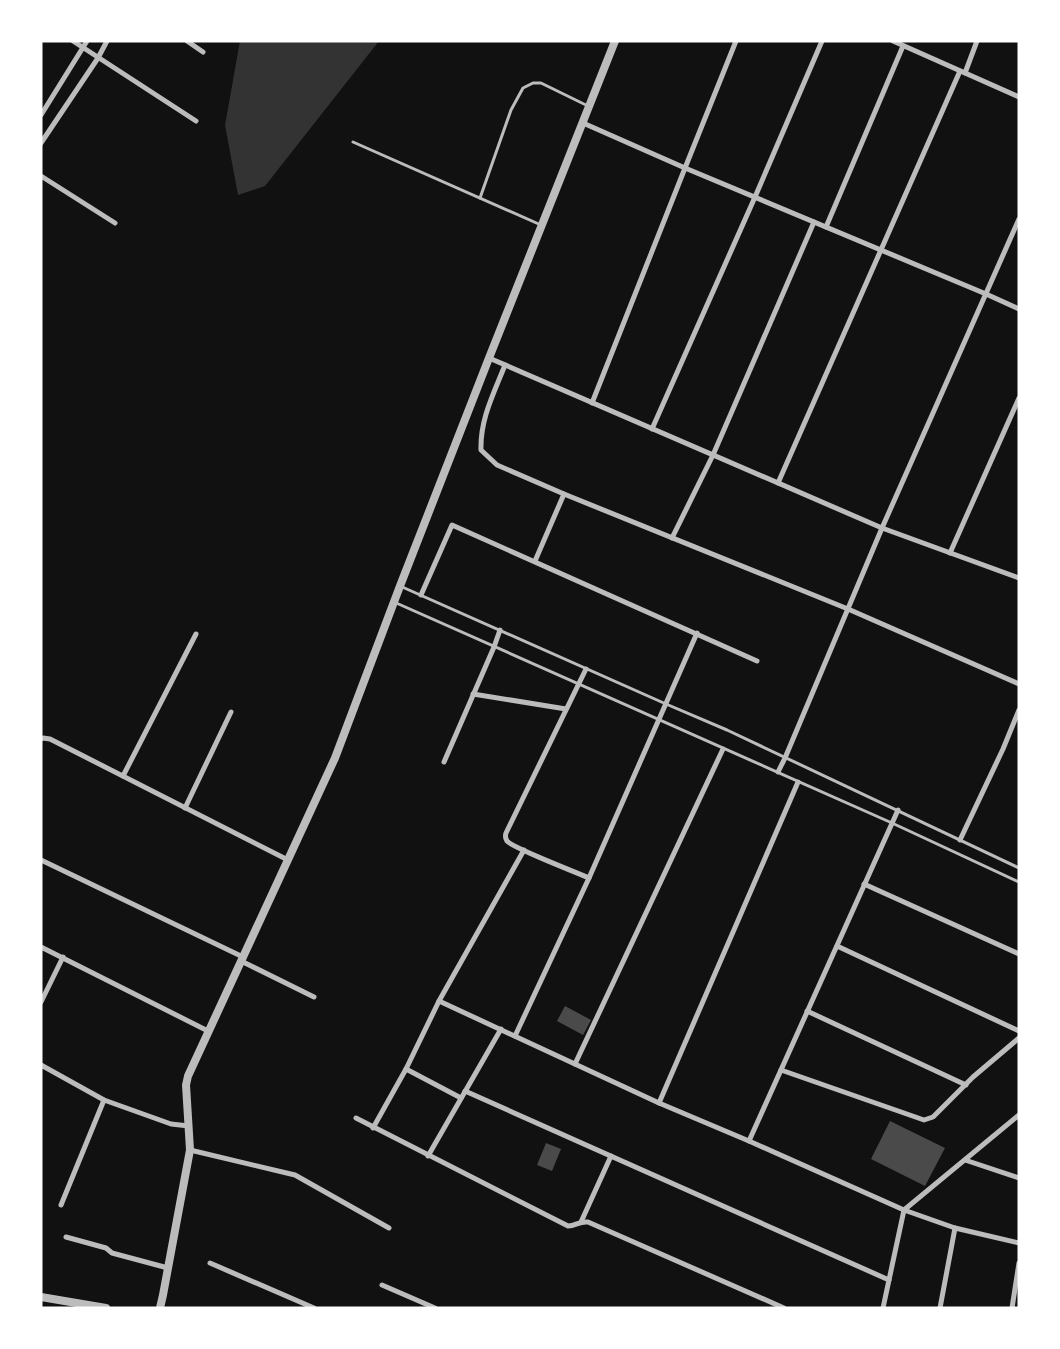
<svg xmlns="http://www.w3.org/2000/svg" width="1060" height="1349" viewBox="0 0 1060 1349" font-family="'Fira Sans Condensed',sans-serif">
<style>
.water{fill:#333}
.building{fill:#4a4a4a}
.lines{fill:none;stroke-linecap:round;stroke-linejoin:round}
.service{stroke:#bcbcbc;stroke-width:3}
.minor{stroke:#bcbcbc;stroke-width:5}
.tertiary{stroke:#bcbcbc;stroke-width:8}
</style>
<rect width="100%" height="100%" fill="#111"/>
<path class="water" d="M240,41H379L265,186L238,195L225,125Z"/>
<g class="building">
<path d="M565,1006L591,1020L583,1035L557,1021Z"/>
<path d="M890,1121L945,1148L925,1186L871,1159Z"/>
<path d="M546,1143L561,1149L552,1171L537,1165Z"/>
</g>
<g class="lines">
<g class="service">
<path d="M353,142L541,225"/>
<path d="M480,198L511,110L523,88L533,83H541L588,106"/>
<path d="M400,586L666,704L727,730L1019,868"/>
<path d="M394,602L892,823L1019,882"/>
</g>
<g class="minor">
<path d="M73,41L196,121"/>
<path d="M187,41L203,52"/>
<path d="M736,41L685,168L986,294L1019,309"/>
<path d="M893,41L1019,97"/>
<path d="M965,73L977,41"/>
<path d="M41,115L87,41"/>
<path d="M583,123L685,168L592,403"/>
<path d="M41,143L98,58L107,41"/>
<path d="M41,176L115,223"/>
<path d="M826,227L903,46"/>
<path d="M489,358L882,528L1019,578"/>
<path d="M505,365C494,393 480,419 481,450L497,465L564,494L848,609L1019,684"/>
<path d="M652,429L755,197L822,41"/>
<path d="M778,483L960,71"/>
<path d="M672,538L713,455L814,222"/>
<path d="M950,553L1019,398"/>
<path d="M535,561L564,494"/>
<path d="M421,595L452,525L757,661"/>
<path d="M586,669L506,833C505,836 505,838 507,841C512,848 576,872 589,878"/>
<path d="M473,694L566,709"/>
<path d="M41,739L43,738L50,739L288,860"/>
<path d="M444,762L494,647L500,630"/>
<path d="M778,772L785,758L882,528L1019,219"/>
<path d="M123,776L196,634"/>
<path d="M185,808L231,712"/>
<path d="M960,840L1003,749L1019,710"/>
<path d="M41,860L243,957"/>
<path d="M864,884L1019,954"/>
<path d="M837,946L1019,1031"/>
<path d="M41,947L208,1031"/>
<path d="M241,961L314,997"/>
<path d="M439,1001L659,1103L749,1141L904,1210L955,1228L1019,1243"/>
<path d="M41,1002L63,957"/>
<path d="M807,1011L966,1085"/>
<path d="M515,1036L589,878L697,633"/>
<path d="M575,1064L723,749"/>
<path d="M41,1065L104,1100L171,1124L189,1126"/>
<path d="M406,1069L461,1098"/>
<path d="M781,1070L924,1120L933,1117L973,1077L1019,1038"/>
<path d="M465,1091L889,1280"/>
<path d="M659,1103L798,782"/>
<path d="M356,1118L568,1226C576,1226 579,1221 588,1222L784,1308"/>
<path d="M373,1128L406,1069L439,1001L524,850"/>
<path d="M749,1141L898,810"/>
<path d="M190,1150L295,1175L389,1228"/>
<path d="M428,1156L501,1029"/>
<path d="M965,1160L1019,1178"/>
<path d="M61,1205L104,1100"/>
<path d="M581,1222L611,1156"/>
<path d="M66,1237L106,1248L112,1253L168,1268"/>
<path d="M210,1263L314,1308"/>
<path d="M382,1285L435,1308"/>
<path d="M883,1308L904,1210L1019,1115"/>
<path d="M940,1308L955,1228"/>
<path d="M1012,1308L1019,1263"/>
</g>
<g class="tertiary">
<path d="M41,1297L106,1308"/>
<path d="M160,1308L163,1295L190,1150L186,1085L188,1076L335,758L400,586L489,358L615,41"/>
</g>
</g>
<rect width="1060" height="1349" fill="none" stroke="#ffffff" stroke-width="85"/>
</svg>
